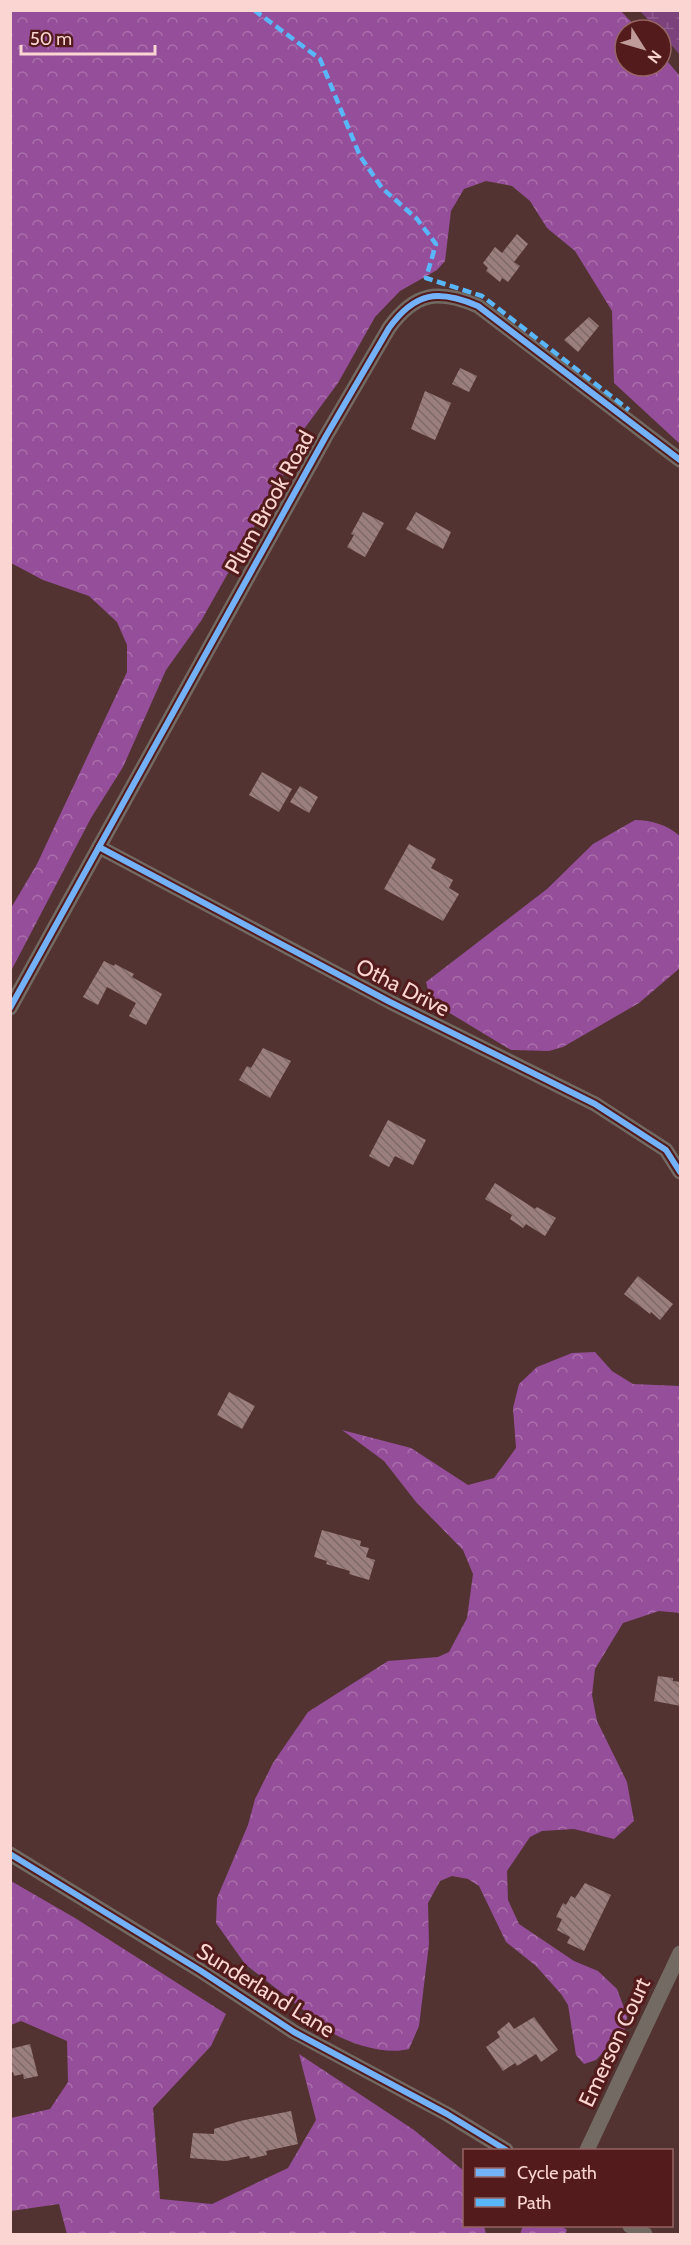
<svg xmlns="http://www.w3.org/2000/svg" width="691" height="2245" viewBox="0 0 691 2245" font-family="Cabin,sans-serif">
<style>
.forest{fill:url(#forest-crowns)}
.wetland{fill:url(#wetland-marsh)}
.building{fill:url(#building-back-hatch)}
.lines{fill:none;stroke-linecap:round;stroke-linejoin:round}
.street{stroke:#736a63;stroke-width:15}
.quiet{stroke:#59b6f9;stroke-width:4.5;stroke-dasharray:9 4.5;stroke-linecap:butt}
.cycleway-casing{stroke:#531b1b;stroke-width:10}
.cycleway{stroke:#73b2f8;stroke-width:6}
.labels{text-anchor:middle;stroke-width:6;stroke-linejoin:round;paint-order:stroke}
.street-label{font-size:22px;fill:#fad5d2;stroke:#531b1b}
</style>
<defs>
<pattern id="forest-crowns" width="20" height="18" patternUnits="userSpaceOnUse" patternTransform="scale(1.5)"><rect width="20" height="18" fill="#954e99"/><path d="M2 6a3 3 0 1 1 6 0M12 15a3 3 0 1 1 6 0" fill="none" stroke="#aa6fab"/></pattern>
<pattern id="wetland-marsh" width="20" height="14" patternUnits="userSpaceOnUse" patternTransform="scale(1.5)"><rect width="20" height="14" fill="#7b427c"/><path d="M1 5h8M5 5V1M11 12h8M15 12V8" fill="none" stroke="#8f5c8e"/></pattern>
<pattern id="building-back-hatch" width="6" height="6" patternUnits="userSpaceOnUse" patternTransform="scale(1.5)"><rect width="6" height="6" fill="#9b7f7e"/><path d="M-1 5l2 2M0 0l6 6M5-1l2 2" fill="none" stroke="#7f6968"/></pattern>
</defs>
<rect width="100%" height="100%" fill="#523332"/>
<g class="forest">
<path d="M11,10L621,11L639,30H625V66H661V54L680,76V444L614,383L612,311L575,251L547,228L530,201L512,186L486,181L464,189L451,211L445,261L437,270L400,291L375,317L338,383L304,429L289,465L201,621L166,670L123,767L91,818L11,971V908L37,864L127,672V645L117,622L89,596L43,580L11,563Z"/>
<path d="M635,820C652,820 667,825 680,836V968L639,1003L563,1047L549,1051L511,1050L438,1006L429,994L426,982L547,889L593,844Z"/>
<path d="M595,1352L612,1371L633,1384L680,1386V1613L659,1611L623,1623L595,1669L592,1695L597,1721L627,1782L634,1821L614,1839L574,1829L542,1831L530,1837L507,1871L508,1900L519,1924L574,1961L598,1971L617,1989L627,2016L625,2029L596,2060L584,2064L576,2055L568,2005L561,1994L536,1966L506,1942L479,1886L468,1879L452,1876L440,1881L428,1903L429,1944L419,2026L409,2049C387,2055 354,2045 334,2034L245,1964L216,1923L217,1898L248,1825L255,1799L273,1763L308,1712L388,1661L438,1657L449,1652L467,1618L473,1574L463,1550L416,1502L384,1461L342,1430L411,1448L468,1485L494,1478L516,1448L513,1408L519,1384L537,1367L572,1353Z"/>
<path d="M11,1881L75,1918L226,2014L211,2046L153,2108L160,2199L212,2204L288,2168L316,2120L299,2054L414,2130L464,2171V2226H484L486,2234H67L59,2204L11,2211V2118L50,2109L68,2082L67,2041L21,2021L11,2025Z"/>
<path d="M523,2226H561L567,2230L565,2234H520Z"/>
</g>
<path class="wetland" d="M640,11H680V55L661,33V30H658Z"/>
<g class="building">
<path d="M517,234L528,244L514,262L520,266L508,282L502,278L500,282L486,271L488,268L483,263L495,247L502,253Z"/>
<path d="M589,317L599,326L578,352L564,340Z"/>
<path d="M460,368L477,376L469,392L452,384Z"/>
<path d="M425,391L451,403L435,440L411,429Z"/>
<path d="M363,512L384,523L365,557L347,547L354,535L351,534Z"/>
<path d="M416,512L451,532L443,549L406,529Z"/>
<path d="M262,772L292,789L279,812L249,795Z"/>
<path d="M300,786L318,797L309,813L290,802Z"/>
<path d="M409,844L436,859L431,868L453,880L449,888L459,894L443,921L384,889Z"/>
<path d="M104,961L114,966L115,964L134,974L132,977L162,994L146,1025L129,1016L136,1003L107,987L98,1005L83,997Z"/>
<path d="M263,1048L291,1061L270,1098L239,1080L247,1066L251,1068Z"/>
<path d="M388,1120L426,1140L413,1165L395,1156L389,1167L369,1156Z"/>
<path d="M495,1183L535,1209L537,1207L556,1218L545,1236L526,1224L523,1228L510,1219L512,1215L485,1199Z"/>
<path d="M638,1276L673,1304L660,1320L651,1312L650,1314L624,1294Z"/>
<path d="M229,1392L255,1406L242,1429L217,1415Z"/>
<path d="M322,1530L361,1541L360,1546L369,1548L366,1557L375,1560L369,1580L349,1574L350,1571L326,1564L327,1561L314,1557Z"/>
<path d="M658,1676L673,1678V1681L681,1682V1706L654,1701Z"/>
<path d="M585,1883L611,1895L584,1951L567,1943L570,1937L557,1930L562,1919L556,1917L563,1903L566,1905L571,1896L575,1898Z"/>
<path d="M534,2017L558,2050L541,2062L536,2054L517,2066L515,2063L503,2071L486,2047L500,2037L497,2032L509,2022L514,2029Z"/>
<path d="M30,2044L38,2076L24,2079L23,2074L14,2076L13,2072L10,2073V2049Z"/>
<path d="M291,2111L298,2144L266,2151L267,2155L250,2159L249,2156L226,2161L190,2158L193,2133L214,2134V2129L240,2121Z"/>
</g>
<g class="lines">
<g class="street">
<path d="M99,847L390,1002L595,1104L666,1150L680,1172"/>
<path d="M10,1008L326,436L389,328C415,292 438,289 478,306L680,460"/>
<path d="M10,1854L201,1971L294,2032L447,2114L506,2150"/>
<path d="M587,2150L680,1953"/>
<path d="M630,2226L645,2234"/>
</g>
<path class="quiet" d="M254,10L320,59L360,156L382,188L417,219L436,244L426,278L482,296L629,410"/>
<defs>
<g id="cycleway">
<path d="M99,847L390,1002L595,1104L666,1150L680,1172"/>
<path d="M10,1008L326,436L389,328C415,292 438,289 478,306L680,460"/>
<path d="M10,1854L201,1971L294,2032L447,2114L506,2150"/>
</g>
</defs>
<use href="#cycleway" class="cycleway-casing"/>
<use href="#cycleway" class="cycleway"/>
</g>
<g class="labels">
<g class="street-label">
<text transform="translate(269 502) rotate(-61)" y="8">Plum Brook Road</text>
<text transform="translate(403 987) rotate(27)" y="8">Otha Drive</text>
<text transform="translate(266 1990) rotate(32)" y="8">Sunderland Lane</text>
<text transform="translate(614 2042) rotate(-65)" y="8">Emerson Court</text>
</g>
</g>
<rect width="691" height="2245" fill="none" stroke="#fad5d2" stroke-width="24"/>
<rect x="463" y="2149" width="210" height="78" fill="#531b1b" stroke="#966564" stroke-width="1.5"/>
<rect x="475" y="2168" width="30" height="9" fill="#73b2f8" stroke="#966564" stroke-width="1.5"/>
<text x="517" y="2179" font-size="18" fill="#fad5d2">Cycle path</text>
<rect x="475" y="2198" width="30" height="9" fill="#59b6f9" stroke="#966564" stroke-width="1.5"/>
<text x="517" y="2209" font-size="18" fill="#fad5d2">Path</text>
<g transform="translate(643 48) rotate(127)"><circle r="28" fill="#531b1b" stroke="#966564" stroke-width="1.5"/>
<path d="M0-4.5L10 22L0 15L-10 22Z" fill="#bf9c9a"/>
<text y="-9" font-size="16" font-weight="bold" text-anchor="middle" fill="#fad5d2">N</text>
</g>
<path d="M21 45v9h134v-9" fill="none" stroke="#fad5d2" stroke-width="3"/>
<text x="30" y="45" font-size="18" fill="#fad5d2" stroke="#531b1b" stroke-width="4.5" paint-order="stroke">50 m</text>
</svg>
